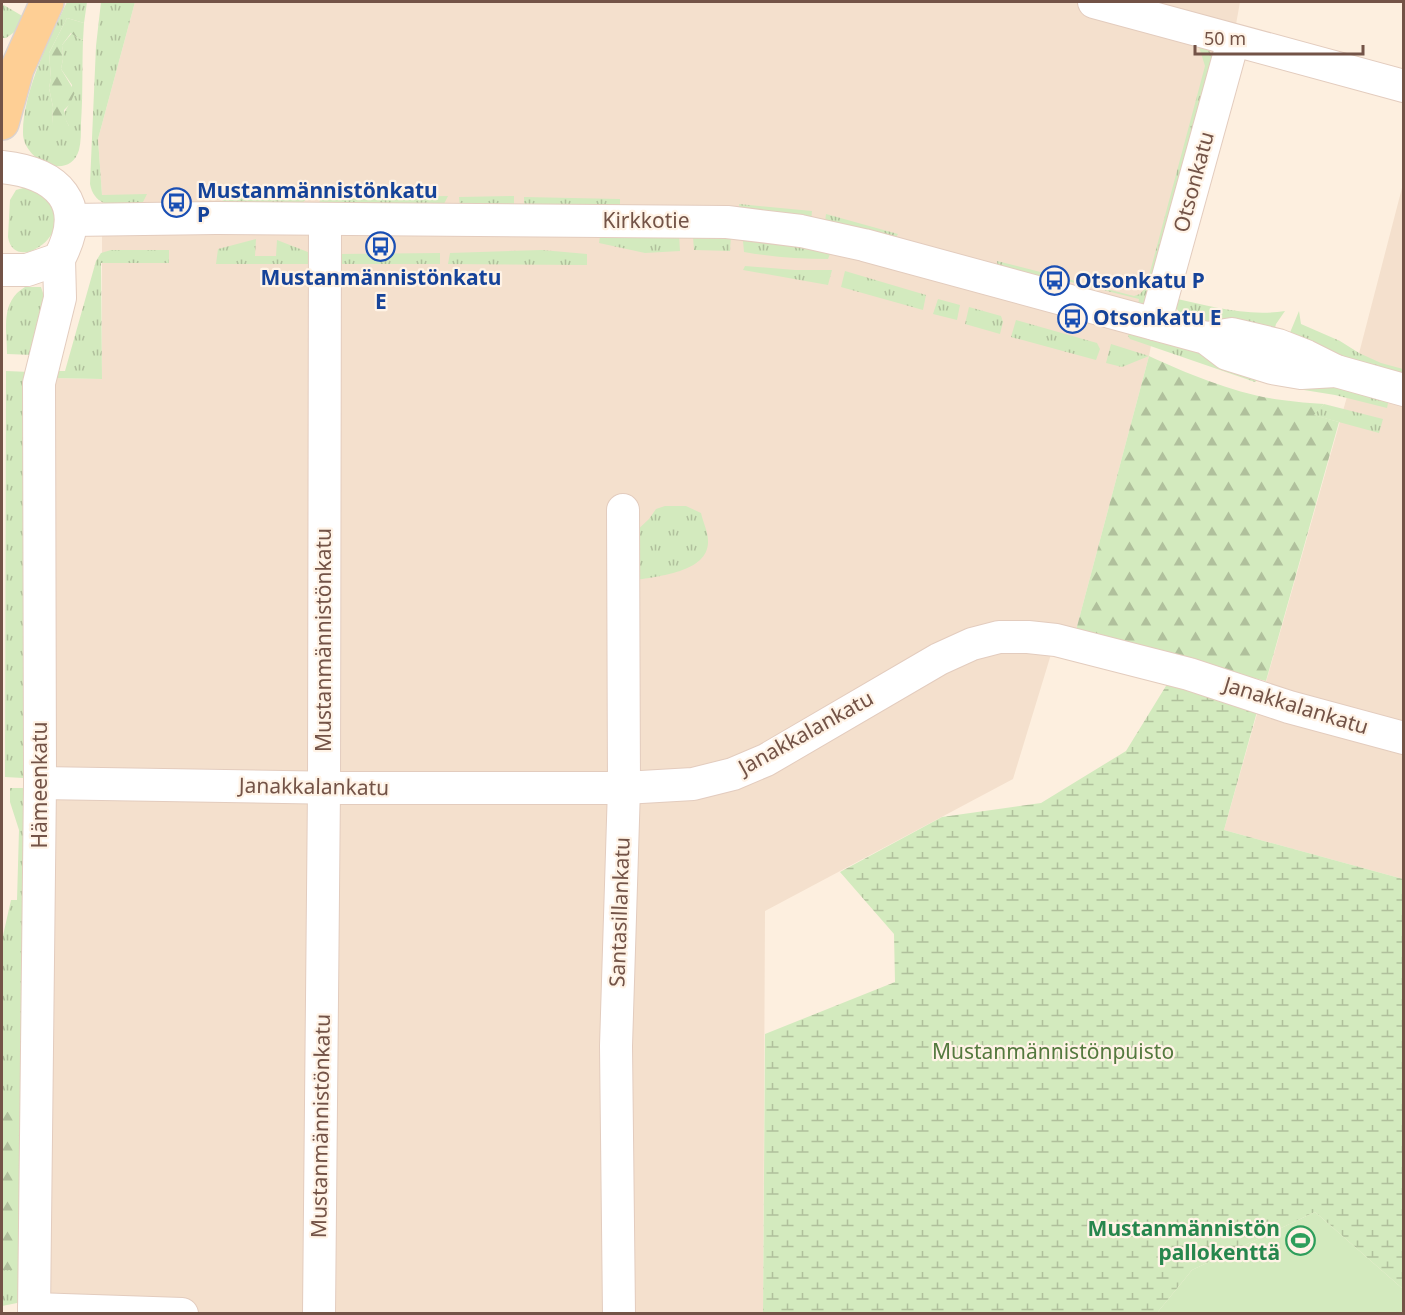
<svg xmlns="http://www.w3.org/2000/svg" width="1405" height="1315" viewBox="0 0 1405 1315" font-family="'Noto Sans',sans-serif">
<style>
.residential{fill:#f4e0cd}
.grass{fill:url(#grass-tufts)}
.forest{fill:url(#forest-firs)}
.wetland{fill:url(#wetland-marsh)}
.garden{fill:#d3eabe}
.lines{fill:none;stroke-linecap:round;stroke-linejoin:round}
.minor-casing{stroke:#e3ccbe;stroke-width:34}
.major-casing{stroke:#dbd2cf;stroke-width:36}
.minor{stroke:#fff;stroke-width:32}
.major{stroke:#fecf95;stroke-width:33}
.labels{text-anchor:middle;stroke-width:4.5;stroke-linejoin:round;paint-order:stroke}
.street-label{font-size:21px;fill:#735347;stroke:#fff3e6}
.transit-label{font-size:21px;font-weight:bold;fill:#164399;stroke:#fff3e6;text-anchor:start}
.park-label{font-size:21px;fill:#54793e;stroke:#fff3e6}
.leisure-label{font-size:21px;font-weight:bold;fill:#27864d;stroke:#fff3e6;text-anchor:end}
</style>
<defs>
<pattern id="grass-tufts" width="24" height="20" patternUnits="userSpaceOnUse" patternTransform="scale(1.5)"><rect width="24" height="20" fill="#d3eabe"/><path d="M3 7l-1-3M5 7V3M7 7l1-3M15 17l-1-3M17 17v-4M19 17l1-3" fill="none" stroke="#b0c09c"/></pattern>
<pattern id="forest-firs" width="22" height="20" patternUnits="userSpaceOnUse" patternTransform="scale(1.5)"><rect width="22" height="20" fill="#d3eabe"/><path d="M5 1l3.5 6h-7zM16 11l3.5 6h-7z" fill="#b0c09c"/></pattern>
<pattern id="wetland-marsh" width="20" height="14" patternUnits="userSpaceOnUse" patternTransform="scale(1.5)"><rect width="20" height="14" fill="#d3eabe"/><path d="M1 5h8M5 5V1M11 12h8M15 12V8" fill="none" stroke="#b0c09c"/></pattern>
</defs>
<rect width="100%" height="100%" fill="#fdefdf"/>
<g class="residential">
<path d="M135,2H1240L1233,41L1155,324L1149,356L1075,634L1052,651L1013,779L765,911L763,1313L46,1314L52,378L102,379V195L98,139Z"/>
<path d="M1403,184V879L1224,830L1356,365Z"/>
</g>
<g class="grass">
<path d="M67,2H87L84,23L67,18L49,53L51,78L49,88L53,107L52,124L69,126C60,110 66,114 70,101C72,97 72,90 72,85L61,69L63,59L62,45L72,33L76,37L83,40C82,68 83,95 81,123C81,132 81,142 79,150C69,183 22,160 23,132C23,92 50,37 67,2Z"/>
<path d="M101,2H135L98,139L102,195L147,194L141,206C120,206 95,210 90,184L96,46Z"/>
<path d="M2,4L24,17L16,31L6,38H2Z"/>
<path d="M1191,38L1207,46L1214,61L1148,301L1138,305L1139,299L1047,276L1044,282L998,270L997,261L1134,296L1140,294L1146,287L1205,66L1199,47Z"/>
<path d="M27,187C33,191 44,194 48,199C79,232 14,276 8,237L10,200L16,190Z"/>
<path d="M222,195L300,197H309L297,207H223Z"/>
<path d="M448,196L442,208L319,203L321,198Z"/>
<path d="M514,196V204L512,208H460L459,197Z"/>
<path d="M524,197L620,199V205L617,209L524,206Z"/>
<path d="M739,204L812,211L811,221L740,213Z"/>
<path d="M826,214L898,234L895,239L825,222Z"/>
<path d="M679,234L680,251L645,253L599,243L600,236Z"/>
<path d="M746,235L832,249L828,259C799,259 772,257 744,252L743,241Z"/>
<path d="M731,236L730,251L694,250L693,237Z"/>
<path d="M256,239L255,256H276L277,240L313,254V264H216L218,249Z"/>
<path d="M111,250H169V263H101L102,379L52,378L54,371H65L96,261L101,253Z"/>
<path d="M542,250L587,254V265L448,264L450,253Z"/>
<path d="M440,253V264H335L337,254Z"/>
<path d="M745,266L795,270H832L828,285L743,270Z"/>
<path d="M845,271L926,295L923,310L841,287Z"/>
<path d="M25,287H41L46,302L33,355L7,354C7,328 0,302 25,287Z"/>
<path d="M1173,298C1210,306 1247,317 1285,311L1276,324L1273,335L1185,318L1174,306Z"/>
<path d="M938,299L960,305L957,320L933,314Z"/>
<path d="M969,307L1001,316L1003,322L1000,334L965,324Z"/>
<path d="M1299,311L1301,324L1340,341L1359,353L1381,363L1403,369V378L1356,365L1289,335Z"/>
<path d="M1016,320L1097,343L1100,349L1096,360L1011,337Z"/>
<path d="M1130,330L1187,347L1261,378L1255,382L1130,339L1128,336Z"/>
<path d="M1111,344L1149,356L1122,367L1106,363Z"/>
<path d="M6,371L30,372L25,776L23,778L5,777Z"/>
<path d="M1277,379L1335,386L1389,398L1387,408L1335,395L1279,386L1277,385Z"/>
<path d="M1324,404L1383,419L1379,433L1313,415Z"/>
<path d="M665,506H686L701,513C703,522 708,532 708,541C709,572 658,576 636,580L633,534L649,519L656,509Z"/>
<path d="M10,788H24L22,1112H2V940L11,900H17L19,830L10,802Z"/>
<path d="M2,1270H22V1302L2,1306Z"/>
</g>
<g class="forest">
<path d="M67,18L84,23L83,40L76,37L71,33L62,45L63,59L61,69L75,92L70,104L64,110L66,120L69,126L67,130L61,131L52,124L53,107L49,88L51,78L49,53Z"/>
<path d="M1149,356C1188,374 1239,395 1282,400C1296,402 1310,403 1324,404L1314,415L1339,422L1266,681L1075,634Z"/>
<rect x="2" y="1112" width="20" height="158"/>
</g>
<path class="wetland" d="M1169,681L1258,708L1224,830L1403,879V1289L1315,1212L1192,1270L1157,1313L763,1314L765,1034L895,982L894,934L840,872L942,817L1041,803L1126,751Z"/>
<path class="garden" d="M1315,1212L1403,1289V1313H1157L1192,1270Z"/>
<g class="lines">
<defs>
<g id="minor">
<path d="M1094,2L1404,86"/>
<path d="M2,167C58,173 89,203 59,259L27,270H2"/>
<path d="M71,220L216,218L727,222L801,231L864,245L1206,338L1227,354L1272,368L1301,373L1336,371"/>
<path d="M1155,324L1233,41"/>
<path d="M1207,338L1232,334L1278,345L1306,356L1336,371L1404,390"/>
<path d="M40,783L342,788H624L693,784L733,774L766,760L939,659L972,644L999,637H1028L1056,640L1189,674L1289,707L1404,738"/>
<path d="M34,1309L182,1314"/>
<path d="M34,1314L40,783L39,383L60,298L59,259"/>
<path d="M319,1314L324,788L325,219"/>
<path d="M619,1314L616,1046L624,788L623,510"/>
</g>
<path id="major" d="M2,123L17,69L47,2"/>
</defs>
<use href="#minor" class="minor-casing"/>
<use href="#major" class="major-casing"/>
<use href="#minor" class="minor"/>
<use href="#major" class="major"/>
</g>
<defs>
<symbol id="bus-ring" viewBox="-11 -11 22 22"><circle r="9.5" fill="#fff3e6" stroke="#1a4fb4" stroke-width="1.5"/><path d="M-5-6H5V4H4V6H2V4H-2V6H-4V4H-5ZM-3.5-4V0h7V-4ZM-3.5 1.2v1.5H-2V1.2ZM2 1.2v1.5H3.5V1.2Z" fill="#1a4fb4"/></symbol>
<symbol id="stadium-ring" viewBox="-11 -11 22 22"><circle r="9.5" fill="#fff3e6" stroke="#2e9e5b" stroke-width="1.5"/><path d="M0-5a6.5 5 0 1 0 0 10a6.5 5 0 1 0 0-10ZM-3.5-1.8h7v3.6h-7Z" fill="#2e9e5b"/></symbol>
</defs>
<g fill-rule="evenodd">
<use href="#bus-ring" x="160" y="186" width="33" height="33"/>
<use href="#bus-ring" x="364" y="230" width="33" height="33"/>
<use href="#bus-ring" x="1038" y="264" width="33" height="33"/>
<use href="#bus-ring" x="1056" y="302" width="33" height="33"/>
<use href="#stadium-ring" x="1284" y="1224" width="33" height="33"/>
</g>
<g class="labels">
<g class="street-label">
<text transform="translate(1194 182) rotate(-75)" y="7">Otsonkatu</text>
<text x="646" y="228">Kirkkotie</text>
<text transform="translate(324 640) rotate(-90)" y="7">Mustanmännistönkatu</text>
<text transform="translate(1296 706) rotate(17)" y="7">Janakkalankatu</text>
<text transform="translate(806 733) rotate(-29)" y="7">Janakkalankatu</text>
<text transform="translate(40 785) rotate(-90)" y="7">Hämeenkatu</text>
<text transform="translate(314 787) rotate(1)" y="7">Janakkalankatu</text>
<text transform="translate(620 912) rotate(-88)" y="7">Santasillankatu</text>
<text transform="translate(321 1126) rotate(-89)" y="7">Mustanmännistönkatu</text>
</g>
<g class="transit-label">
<text x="197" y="198">Mustanmännistönkatu<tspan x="197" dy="24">P</tspan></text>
<text x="381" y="285" text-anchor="middle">Mustanmännistönkatu<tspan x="381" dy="24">E</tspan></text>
<text x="1075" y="288">Otsonkatu P</text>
<text x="1093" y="325">Otsonkatu E</text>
</g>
<g class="park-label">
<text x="1053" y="1059">Mustanmännistönpuisto</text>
</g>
<g class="leisure-label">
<text x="1280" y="1236">Mustanmännistön<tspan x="1280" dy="24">pallokenttä</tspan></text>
</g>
</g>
<rect width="1405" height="1315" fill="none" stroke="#735347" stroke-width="6"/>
<path d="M1195 45v9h168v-9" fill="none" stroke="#735347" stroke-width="3"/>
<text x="1204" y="45" font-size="18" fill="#735347" stroke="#fff3e6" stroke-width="4.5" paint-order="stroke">50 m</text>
</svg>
